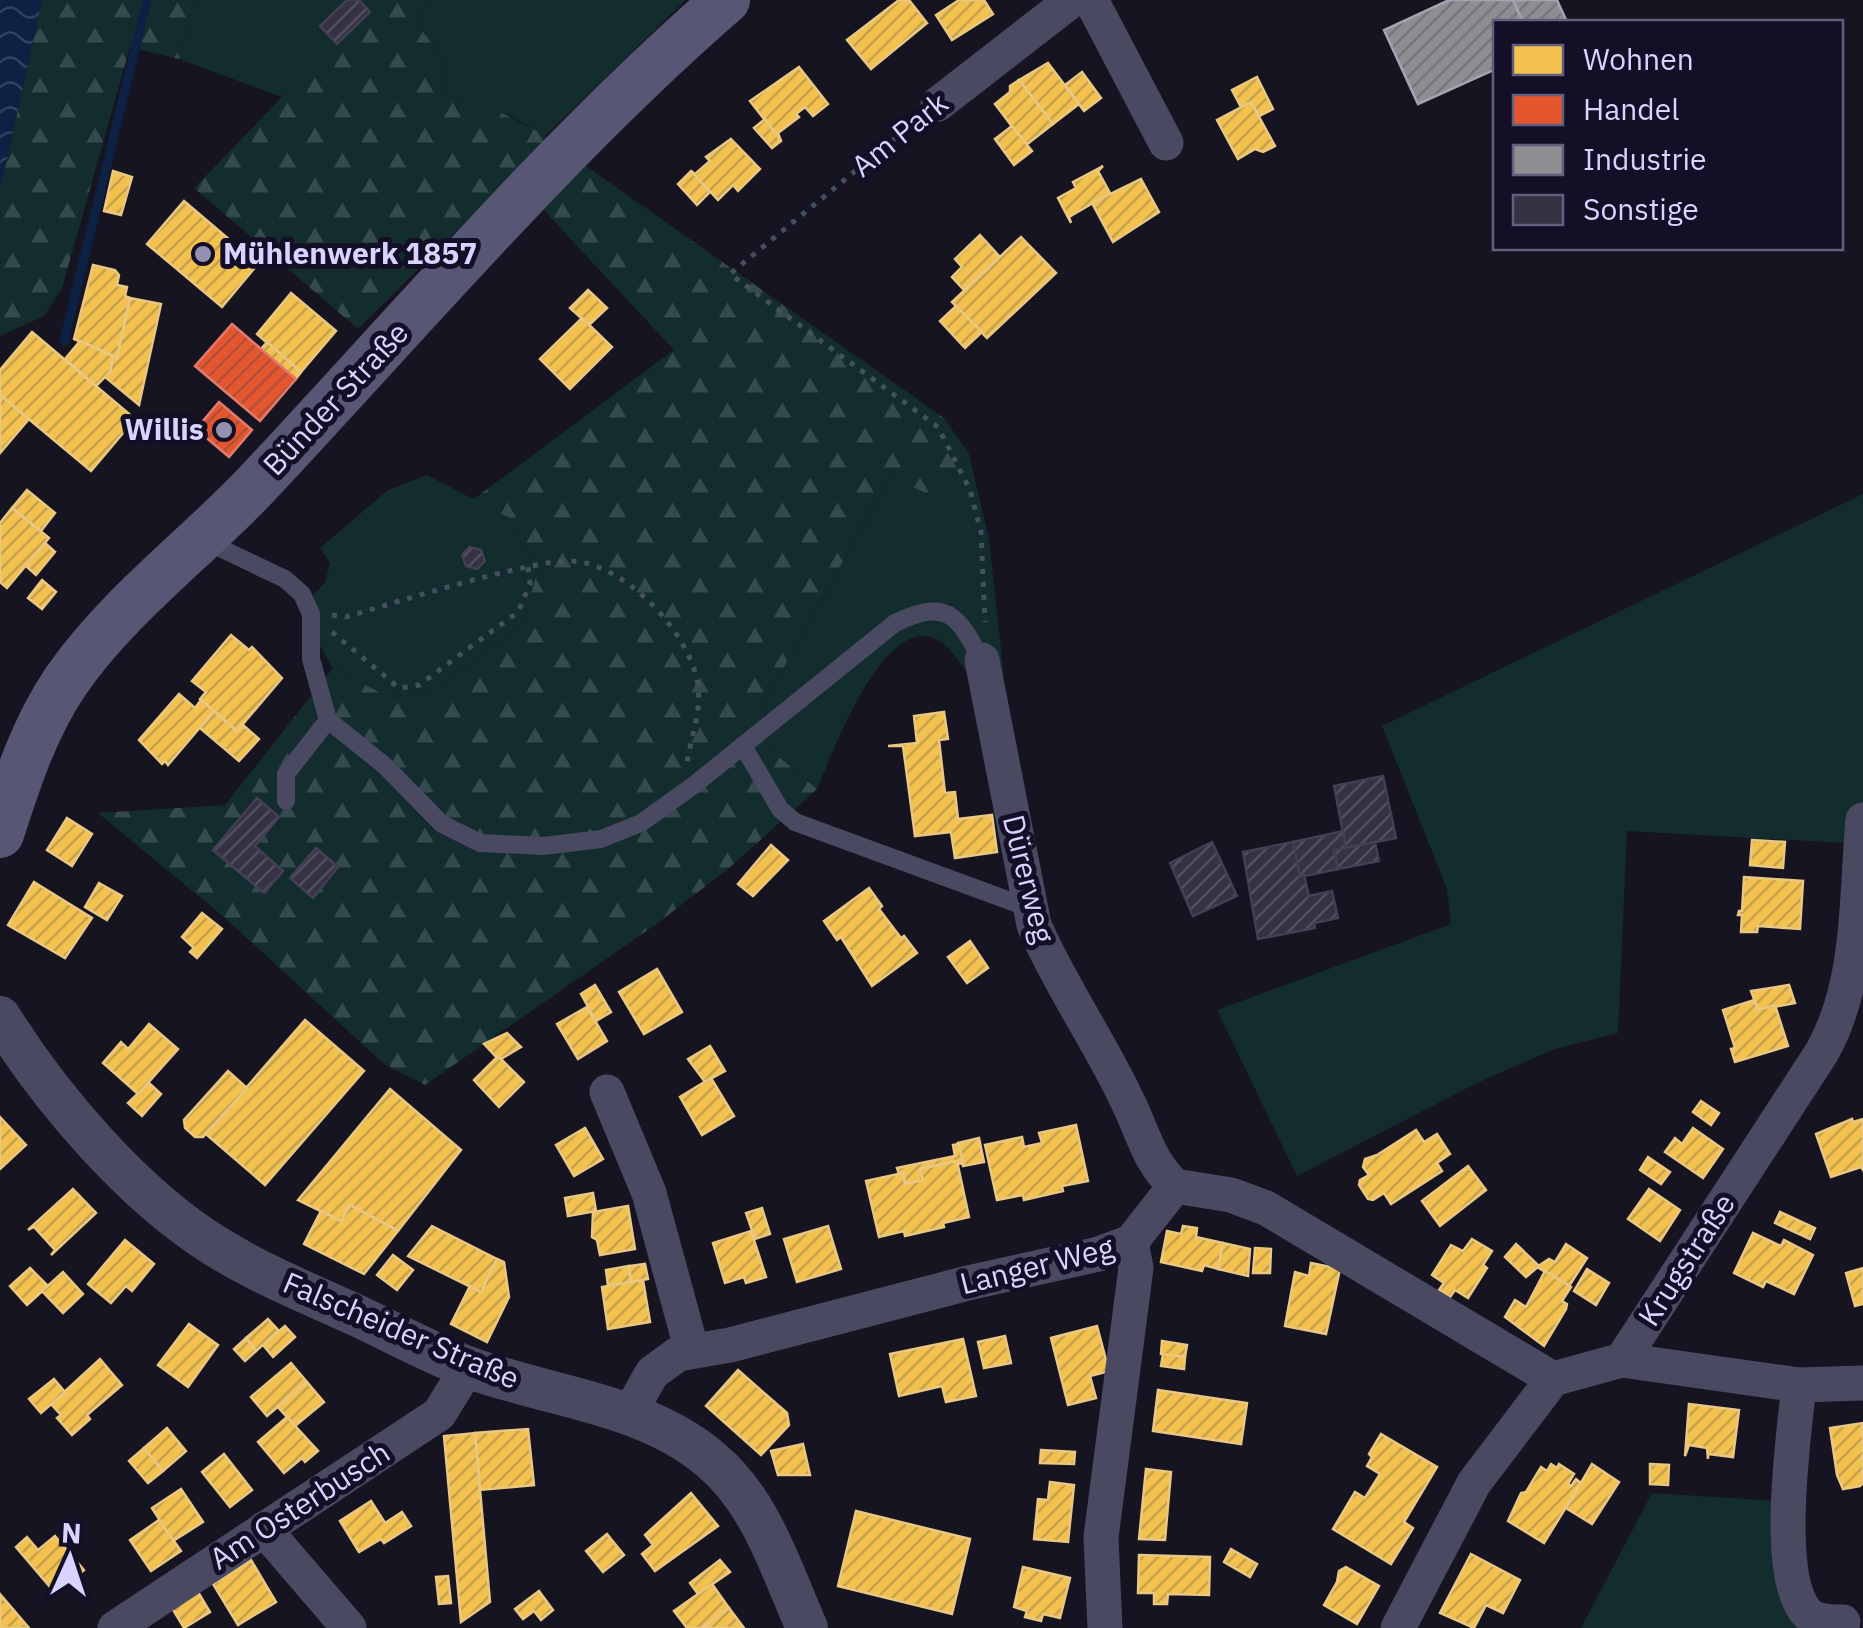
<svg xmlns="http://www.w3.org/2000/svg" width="1863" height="1628" viewBox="0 0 1863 1628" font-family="'IBM Plex Sans',sans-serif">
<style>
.grass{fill:#132c2d}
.forest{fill:url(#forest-firs)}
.water{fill:url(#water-waves)}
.homes{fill:url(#homes-hatch);stroke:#eac783;stroke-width:2.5}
.shops{fill:url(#shops-hatch);stroke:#e17c6d;stroke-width:2.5}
.industry{fill:url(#industry-hatch);stroke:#a4a2b3;stroke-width:2.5}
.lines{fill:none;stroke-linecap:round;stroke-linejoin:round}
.stream{stroke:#0d2144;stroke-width:9}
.building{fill:url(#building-hatch);stroke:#433f54;stroke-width:2.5}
.path{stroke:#44505f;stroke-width:5;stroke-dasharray:5 8;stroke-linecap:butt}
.service{stroke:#4a4962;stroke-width:18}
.minor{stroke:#4a4962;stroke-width:35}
.tertiary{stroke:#4a4962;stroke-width:42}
.secondary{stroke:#575674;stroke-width:48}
.poi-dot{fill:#9591b1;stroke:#130f26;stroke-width:4}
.labels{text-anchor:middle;stroke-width:10;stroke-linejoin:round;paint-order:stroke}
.street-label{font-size:30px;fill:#d9d4ff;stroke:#130f26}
.poi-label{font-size:30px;font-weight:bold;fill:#d9d4ff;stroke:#130f26;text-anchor:start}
</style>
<defs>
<pattern id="forest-firs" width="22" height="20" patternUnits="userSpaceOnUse" patternTransform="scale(2.5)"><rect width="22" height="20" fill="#132c2d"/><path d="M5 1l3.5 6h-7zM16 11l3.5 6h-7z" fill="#354a4c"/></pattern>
<pattern id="water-waves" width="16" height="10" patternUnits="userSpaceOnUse" patternTransform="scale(2.5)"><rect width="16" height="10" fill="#0d2144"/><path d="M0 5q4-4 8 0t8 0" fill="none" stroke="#304060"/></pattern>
<pattern id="homes-hatch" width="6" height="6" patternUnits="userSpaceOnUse" patternTransform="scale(2.5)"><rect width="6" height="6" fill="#f2c14e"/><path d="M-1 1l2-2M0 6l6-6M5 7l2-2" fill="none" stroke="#c6a14e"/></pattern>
<pattern id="shops-hatch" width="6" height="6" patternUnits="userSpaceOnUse" patternTransform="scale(2.5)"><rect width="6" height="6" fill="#e4572e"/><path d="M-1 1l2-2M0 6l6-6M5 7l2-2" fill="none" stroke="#b35037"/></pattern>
<pattern id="industry-hatch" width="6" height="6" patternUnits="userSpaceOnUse" patternTransform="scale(2.5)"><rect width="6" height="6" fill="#8d8d92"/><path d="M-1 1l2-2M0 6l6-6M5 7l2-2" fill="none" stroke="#76767d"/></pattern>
<pattern id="building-hatch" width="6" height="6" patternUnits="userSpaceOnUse" patternTransform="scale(2.5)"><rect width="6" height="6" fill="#343243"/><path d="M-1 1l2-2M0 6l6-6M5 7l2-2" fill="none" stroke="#514f5f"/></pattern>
</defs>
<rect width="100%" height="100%" fill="#161421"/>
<g class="grass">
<path d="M195,0H373L375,11L282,97L179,59Z"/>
<path d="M434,0H686L544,137C516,114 482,104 447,97L442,56L415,22Z"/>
<path d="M969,454L989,539L1004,677L974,684C965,671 954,650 940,641C885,607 832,755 817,789L772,751L764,703L891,476L940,498Z"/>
<path d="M427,475L508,517L537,572L523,623L428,696L385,695L333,668L298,609L325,583L330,563L320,548L388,490Z"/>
<path d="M1863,494V844L1627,831L1618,1033L1552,1050L1477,1083L1297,1176L1217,1010L1451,924L1447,889L1382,726Z"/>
<path d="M1652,1493L1778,1501L1819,1628H1581Z"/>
</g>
<g class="forest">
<path d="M42,0H195L179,59L130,47L62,288L44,316L0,336V190Z"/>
<path d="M373,0H434L415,22L442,56L447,97L486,105L532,128L944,418L969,454L940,499L890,477L764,703L772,751L817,789L727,870L655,925L425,1085L384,1064L224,917L98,813L225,805L333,668L385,695L428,696L523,623L537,572L508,517L471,501L674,350L512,176L358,329L194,188L282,97L374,11Z"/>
</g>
<path class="water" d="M0,0H42L0,190Z"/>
<g class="homes">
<path d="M899,0H909L927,23L871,69L847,40Z"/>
<path d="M959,0H984L993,14L952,40L936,15Z"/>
<path d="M1048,63L1079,104L1053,124L1019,80Z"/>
<path d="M799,67L828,104L813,116L805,107L796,114L799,117L778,133L781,141L750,101Z"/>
<path d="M1082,72L1101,98L1084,111L1065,85Z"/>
<path d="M1257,77L1273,109L1259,116L1251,102L1241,107L1232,90Z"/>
<path d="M1019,80L1053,124L1026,145L995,104L1010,92V86Z"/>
<path d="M1251,102L1275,146L1263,152L1255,149L1238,159L1217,120Z"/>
<path d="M765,119L781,141L772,148L754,128Z"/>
<path d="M1012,126L1032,151L1014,165L995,139Z"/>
<path d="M731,139L760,169L738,191L733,185L718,200L691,171L695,174L710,161L706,157Z"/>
<path d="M1103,166L1098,171L1110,193L1069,217L1071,223L1058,198L1076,188L1073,182Z"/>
<path d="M113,171L132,177L121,215L104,211Z"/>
<path d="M691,171L710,192L697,205L678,184Z"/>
<path d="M1141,179L1159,212L1113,242L1092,203Z"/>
<path d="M184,201L258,264L222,307L147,244Z"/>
<path d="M980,235L1000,257L964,290L952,277L962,267L955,259Z"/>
<path d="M1021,237L1056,273L987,338L952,302Z"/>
<path d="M93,265L115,270L119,275L117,285L127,287L125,296L130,298L117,358L74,339Z"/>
<path d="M588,290L607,308L589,325L570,308Z"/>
<path d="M291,293L336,331L301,372L257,334Z"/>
<path d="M130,298L161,304L139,405L105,377L110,372L113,356L117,358Z"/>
<path d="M956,306L982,332L965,348L940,321Z"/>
<path d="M582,318L612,347L570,389L540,359Z"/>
<path d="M32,332L135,419L91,471L0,395V370Z"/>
<path d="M80,341L113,356L110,372L96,386L65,359Z"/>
<path d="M267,342L301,372L296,379L261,349Z"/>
<path d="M0,395L29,419L0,453Z"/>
<path d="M27,490L55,513L41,531L12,508Z"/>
<path d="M12,508L49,538L7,588L0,582V523Z"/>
<path d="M45,543L55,552L36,575L26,566Z"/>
<path d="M42,580L56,592L42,609L28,598Z"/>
<path d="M231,635L249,650L252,647L282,678L237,731L200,699L206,692L192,681Z"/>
<path d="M179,694L195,708L201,700L214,711L168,765L165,761L162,764L139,740Z"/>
<path d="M214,711L237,731L243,725L259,739L239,761L200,728Z"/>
<path d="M944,712L948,739L939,740L945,793L955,792L958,819L992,815L997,852L955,858L951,832L915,836L903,746H888L917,743L914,716Z"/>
<path d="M67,818L92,834L72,866L47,850Z"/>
<path d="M1752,840L1785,842L1783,868L1750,865Z"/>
<path d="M771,845L788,860L753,896L738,884Z"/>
<path d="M1744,877L1803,881L1800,929L1758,926L1757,932H1741L1742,915H1738L1739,911H1742Z"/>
<path d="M34,882L92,918L65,958L8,925Z"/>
<path d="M99,883L122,896L107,920L85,907Z"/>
<path d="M869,888L882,906L879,909L901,938L904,936L917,953L872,986L841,937L837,940L824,921Z"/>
<path d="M202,913L222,929L197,958L190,952L194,948L182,937Z"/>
<path d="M970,941L988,968L967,983L948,957Z"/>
<path d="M657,969L682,1012L644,1034L619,992Z"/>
<path d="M595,985L611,1012L596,1021L581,994Z"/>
<path d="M1789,985L1795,1003L1758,1010L1751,991Z"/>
<path d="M1754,1000L1758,1010L1775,1005L1788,1046L1735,1062L1731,1049L1735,1048L1723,1010Z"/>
<path d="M587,1007L607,1041L578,1059L557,1024Z"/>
<path d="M305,1020L364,1071L265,1185L206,1134Z"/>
<path d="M149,1024L178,1049L138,1094L103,1063L121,1042L128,1049Z"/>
<path d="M507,1033L521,1047L501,1059L497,1058L484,1044Z"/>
<path d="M710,1046L725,1071L705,1082L688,1059Z"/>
<path d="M498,1056L524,1082L499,1107L474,1080Z"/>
<path d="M228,1071L247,1088L203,1137H195L185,1128L184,1120Z"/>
<path d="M711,1078L734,1116L702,1135L680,1097Z"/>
<path d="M149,1083L161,1094L142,1116L128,1103Z"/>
<path d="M390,1089L461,1150L398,1231L350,1205L341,1221L298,1200Z"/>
<path d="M1701,1101L1719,1113L1711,1125L1693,1112Z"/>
<path d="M0,1117L26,1145L0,1169Z"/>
<path d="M1852,1119L1853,1122L1863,1119V1170L1861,1167L1831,1177L1816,1134Z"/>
<path d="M1076,1125L1088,1181L1062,1186L1063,1191L1024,1200L1023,1195L997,1200L985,1145L1022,1137L1024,1147L1042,1143L1039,1133Z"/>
<path d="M585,1128L603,1159L574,1176L556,1145Z"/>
<path d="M1693,1128L1723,1149L1703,1178L1665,1152L1675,1138L1682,1144Z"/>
<path d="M1416,1130L1424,1142L1437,1134L1450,1154L1437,1163L1442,1171L1391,1204L1384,1193L1373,1200L1368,1199L1359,1185L1360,1180L1369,1175L1363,1167L1365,1159L1377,1155Z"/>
<path d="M979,1138L984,1162L963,1166L958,1143Z"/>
<path d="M959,1144L963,1163L958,1164L957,1161L920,1169L923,1180L905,1184L903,1173L899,1174L897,1168L955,1156L953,1145Z"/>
<path d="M1648,1157L1670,1172L1661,1184L1640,1170Z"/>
<path d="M957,1161L969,1217L943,1223L944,1227L905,1236L904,1231L879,1237L866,1181L903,1173L905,1184L923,1180L920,1169Z"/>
<path d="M1468,1166L1486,1190L1440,1226L1422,1201Z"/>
<path d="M73,1189L96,1213L51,1255L55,1250L34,1227L28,1230Z"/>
<path d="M1649,1189L1680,1210L1660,1241L1628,1219Z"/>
<path d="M593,1193L596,1211L568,1216L565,1198Z"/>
<path d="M350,1205L398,1231L364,1274L304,1244L321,1211L341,1221Z"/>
<path d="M628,1206L635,1249L600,1255L597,1240L592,1237L593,1212Z"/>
<path d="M762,1208L770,1234L755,1239L746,1213Z"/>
<path d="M1780,1212L1815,1228L1810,1239L1775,1223Z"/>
<path d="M432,1226L497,1259L481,1292L408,1256Z"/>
<path d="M828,1226L841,1269L797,1282L784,1239Z"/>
<path d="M1183,1226L1197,1228L1196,1237L1223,1243L1218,1269L1204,1265L1202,1271L1161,1262L1167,1231L1181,1234Z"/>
<path d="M751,1231L766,1277L746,1283L744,1277L725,1283L713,1243Z"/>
<path d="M1753,1233L1781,1246L1784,1240L1813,1255L1794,1294L1766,1281L1763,1287L1734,1273Z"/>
<path d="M1472,1239L1492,1251L1483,1265L1487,1268L1468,1298L1455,1290L1450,1297L1439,1290L1444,1283L1432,1275L1451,1245L1463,1251Z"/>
<path d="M125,1240L154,1264L132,1291L126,1286L111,1303L88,1284Z"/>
<path d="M1223,1243L1250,1249L1248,1276L1218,1269Z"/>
<path d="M1516,1244L1539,1266L1526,1277L1505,1257Z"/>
<path d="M1566,1244L1587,1258L1569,1286L1537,1267L1549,1259L1555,1262Z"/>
<path d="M1255,1248L1271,1249L1270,1273H1253Z"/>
<path d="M393,1255L413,1270L397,1290L377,1275Z"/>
<path d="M497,1259L504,1262L509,1297L487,1342L451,1324L470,1286L481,1292Z"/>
<path d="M1311,1263L1340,1269L1326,1334L1285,1326L1295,1272L1309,1276Z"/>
<path d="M645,1264L648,1279L631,1282L629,1266Z"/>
<path d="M629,1266L631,1282L608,1286L606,1270Z"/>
<path d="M30,1268L48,1286L27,1305L10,1286Z"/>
<path d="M1863,1268V1304L1855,1306L1846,1273Z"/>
<path d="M1587,1269L1609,1283L1596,1305L1574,1291Z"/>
<path d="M1545,1271L1571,1287L1562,1301L1567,1304L1566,1309L1544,1346L1505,1317L1515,1300L1526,1307Z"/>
<path d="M63,1272L83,1294L63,1313L42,1291Z"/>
<path d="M643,1280L650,1322L608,1329L602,1287Z"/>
<path d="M268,1319L279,1331L256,1351L246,1338Z"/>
<path d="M189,1324L218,1345L188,1387L158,1365Z"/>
<path d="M285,1326L295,1337L273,1357L263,1345Z"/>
<path d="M1097,1326L1109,1371L1090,1376L1096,1398L1068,1405L1051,1338Z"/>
<path d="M1005,1336L1011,1363L984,1368L978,1342Z"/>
<path d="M246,1338L256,1351L245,1361L234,1349Z"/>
<path d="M963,1339L976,1396L946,1402L942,1386L899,1396L890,1354Z"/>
<path d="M1162,1341L1187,1345L1185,1357L1161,1354Z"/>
<path d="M1163,1354L1185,1357L1184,1369L1161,1366Z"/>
<path d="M100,1359L122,1385L87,1415L90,1419L72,1435L57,1418L61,1415L51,1404Z"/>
<path d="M291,1363L307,1382L267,1416L251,1397Z"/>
<path d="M738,1370L787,1413L789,1425L761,1455L706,1406Z"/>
<path d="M54,1379L65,1392L41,1413L29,1399Z"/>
<path d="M307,1382L324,1402L295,1426L278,1407Z"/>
<path d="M1158,1390L1247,1403L1241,1444L1153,1431Z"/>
<path d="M1689,1404L1739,1410L1733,1457L1708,1454V1459L1707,1448L1689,1445L1685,1456Z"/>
<path d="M287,1417L318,1451L305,1462L302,1458L284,1473L258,1442Z"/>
<path d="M1863,1423V1483L1860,1486L1843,1489L1837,1475L1830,1428Z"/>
<path d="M167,1428L186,1451L163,1471L144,1448Z"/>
<path d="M528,1429L534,1485L480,1490L475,1433Z"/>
<path d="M475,1433L490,1602L461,1622L444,1436Z"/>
<path d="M1381,1434L1437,1467L1404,1522L1413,1528L1391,1564L1333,1529L1355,1492L1365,1498L1380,1474L1367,1466L1372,1457L1369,1454Z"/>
<path d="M803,1444L810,1475H778L771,1451Z"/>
<path d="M144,1448L163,1471L148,1483L129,1461Z"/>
<path d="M1041,1450L1075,1452L1074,1464L1040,1463Z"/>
<path d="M224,1454L252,1490L230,1507L202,1472Z"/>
<path d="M1551,1464L1557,1468L1559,1464L1574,1474L1568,1484L1571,1486L1576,1479L1581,1483L1544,1543L1508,1521L1521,1493L1526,1492L1541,1467L1547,1471Z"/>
<path d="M1592,1464L1619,1482L1592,1524L1566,1508Z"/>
<path d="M1650,1464L1669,1465L1668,1485L1650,1484Z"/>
<path d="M1146,1469L1171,1472L1165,1540L1139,1539Z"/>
<path d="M1050,1482L1074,1485L1068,1542L1034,1539L1038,1499L1048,1500Z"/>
<path d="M181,1489L203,1522L173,1541L152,1508Z"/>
<path d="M691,1493L718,1526L655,1571L642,1554L653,1545L645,1535Z"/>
<path d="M371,1501L385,1523L402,1512L411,1526L384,1543L381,1539L359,1552L340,1521Z"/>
<path d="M856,1511L970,1539L952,1614L838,1586Z"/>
<path d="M159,1520L181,1551L151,1571L130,1540Z"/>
<path d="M607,1534L624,1555L603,1572L586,1551Z"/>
<path d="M55,1536L84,1570L56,1594L16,1547L27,1537L38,1550Z"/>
<path d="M1231,1549L1257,1564L1250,1577L1224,1562Z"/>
<path d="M1471,1554L1520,1580L1503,1613L1486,1605L1474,1628L1440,1613Z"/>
<path d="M1139,1555L1210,1557L1209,1595L1168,1594L1167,1604H1154V1593H1138Z"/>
<path d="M251,1560L276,1602L238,1625L213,1584Z"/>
<path d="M720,1560L730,1572L698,1594L690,1583Z"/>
<path d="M1023,1567L1070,1578L1060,1618L1043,1614L1041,1621L1025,1617L1027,1611L1014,1607Z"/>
<path d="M1346,1567L1379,1586L1357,1624L1324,1605L1337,1582L1339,1571Z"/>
<path d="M448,1576L451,1603L439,1604L436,1577Z"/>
<path d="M712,1584L729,1608L702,1628H687L674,1611Z"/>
<path d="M539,1591L553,1610L541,1620L534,1611L523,1619L515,1609Z"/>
<path d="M198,1592L210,1612L184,1628L172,1608Z"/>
<path d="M0,1594L29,1628H0Z"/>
<path d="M729,1608L744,1628H702Z"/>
</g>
<g class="shops">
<path d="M232,324L296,379L260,421L195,366Z"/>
<path d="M219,402L252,430L229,457L196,429Z"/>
</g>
<g class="industry">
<path d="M1449,0H1513L1523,22H1496V69L1418,104L1384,30Z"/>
<path d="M1513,0H1557L1567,22H1523Z"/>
</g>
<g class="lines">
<path class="stream" d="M64,341L147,0"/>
</g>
<g class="building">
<path d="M347,0H359L370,12L337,44L320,26Z"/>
<path d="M470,547L481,550L485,561L477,569L466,566L462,555Z"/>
<path d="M1383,776L1396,838L1346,848L1334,786Z"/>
<path d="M257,798L279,817L255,846L283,871L264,893L213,850Z"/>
<path d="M1343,831L1346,848L1334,850L1338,869L1300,877L1293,842Z"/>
<path d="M1212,842L1237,896L1193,916L1170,863Z"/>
<path d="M1293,842L1300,877L1304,875L1309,896L1332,891L1338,918L1314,923L1315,928L1258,939L1243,852Z"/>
<path d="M1375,842L1379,861L1338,869L1334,850Z"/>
<path d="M316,848L338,867L313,898L290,878Z"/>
</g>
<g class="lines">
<g class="path">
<path d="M916,121L730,274L938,427L970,490L981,532L985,622"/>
<path d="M332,615L346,617C400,601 454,584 509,571C528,567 550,561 570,561C623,562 687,630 697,680C703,710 691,735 687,763"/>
<path d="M332,632L399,688L419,685L518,612L530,584L528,567"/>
</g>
<g class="service">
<path d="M205,538L218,547L285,579L302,594L311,614V659L328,720L384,765L442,824L480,843L543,846L601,839L641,823L694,785L895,623C948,598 957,615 982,660"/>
<path d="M743,746L780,809L795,822L1029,908"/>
<path d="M286,801V774L328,720"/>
</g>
<g class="minor">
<path d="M1091,0L1166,143"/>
<path d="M938,104L1072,0"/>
<path d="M982,660L1034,925C1060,985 1098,1039 1126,1098C1143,1131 1147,1160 1175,1186"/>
<path d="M607,1092L649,1193L692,1351"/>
<path d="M1175,1186L1231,1195L1266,1208L1553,1379"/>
<path d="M1622,1360L1799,1385L1863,1383"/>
<path d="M1799,1385C1794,1434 1773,1576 1807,1613C1816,1622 1830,1622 1843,1622"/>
<path d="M629,1414L652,1373L678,1354L730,1345L968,1283L1099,1254L1131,1242L1175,1186"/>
<path d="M264,1529L349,1628"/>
<path d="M115,1628L439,1414L468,1367"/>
<path d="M1105,1628L1101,1537L1136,1268L1131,1242"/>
<path d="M1398,1628L1474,1483L1553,1379L1622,1360L1822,1052C1861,983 1856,897 1863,820"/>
</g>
<path class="tertiary" d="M0,1017C51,1099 134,1196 217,1247C262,1275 312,1295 360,1317C396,1334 433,1354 470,1368C550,1397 643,1403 710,1459C761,1501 781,1569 807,1628"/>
<path class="secondary" d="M0,834C17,781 34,728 66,681C117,607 194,550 256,485C408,323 559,145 726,0"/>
</g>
<g class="poi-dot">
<circle cx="203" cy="254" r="10"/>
<circle cx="224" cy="430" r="10"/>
</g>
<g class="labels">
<g class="street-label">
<text transform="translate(900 135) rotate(-39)" y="10">Am Park</text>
<text transform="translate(336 399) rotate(-47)" y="10">Bünder Straße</text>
<text transform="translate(1028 879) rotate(76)" y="10">Dürerweg</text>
<text transform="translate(1687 1260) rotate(-57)" y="10">Krugstraße</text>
<text transform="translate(1037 1266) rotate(-14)" y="10">Langer Weg</text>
<text transform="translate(401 1331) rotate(23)" y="10">Falscheider Straße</text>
<text transform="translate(300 1506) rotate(-33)" y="10">Am Osterbusch</text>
</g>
<g class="poi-label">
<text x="223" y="264">Mühlenwerk 1857</text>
<text x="204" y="440" text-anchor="end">Willis</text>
</g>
</g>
<rect x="1493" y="20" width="350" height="230" fill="#130f26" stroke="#625e7d" stroke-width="2.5"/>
<rect x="1513" y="45" width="50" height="30" fill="#f2c14e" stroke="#625e7d" stroke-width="2.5"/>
<text x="1583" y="70" font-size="30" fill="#d9d4ff">Wohnen</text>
<rect x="1513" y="95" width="50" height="30" fill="#e4572e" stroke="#625e7d" stroke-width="2.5"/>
<text x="1583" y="120" font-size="30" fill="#d9d4ff">Handel</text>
<rect x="1513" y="145" width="50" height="30" fill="#8d8d92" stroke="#625e7d" stroke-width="2.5"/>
<text x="1583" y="170" font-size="30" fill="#d9d4ff">Industrie</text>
<rect x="1513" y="195" width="50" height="30" fill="#343243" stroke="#625e7d" stroke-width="2.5"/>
<text x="1583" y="220" font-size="30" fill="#d9d4ff">Sonstige</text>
<g transform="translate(70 1558) rotate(3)" stroke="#130f26" stroke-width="8" paint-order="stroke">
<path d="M0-8L18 38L0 25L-18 38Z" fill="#d9d4ff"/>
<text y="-15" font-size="28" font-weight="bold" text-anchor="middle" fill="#d9d4ff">N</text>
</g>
</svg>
